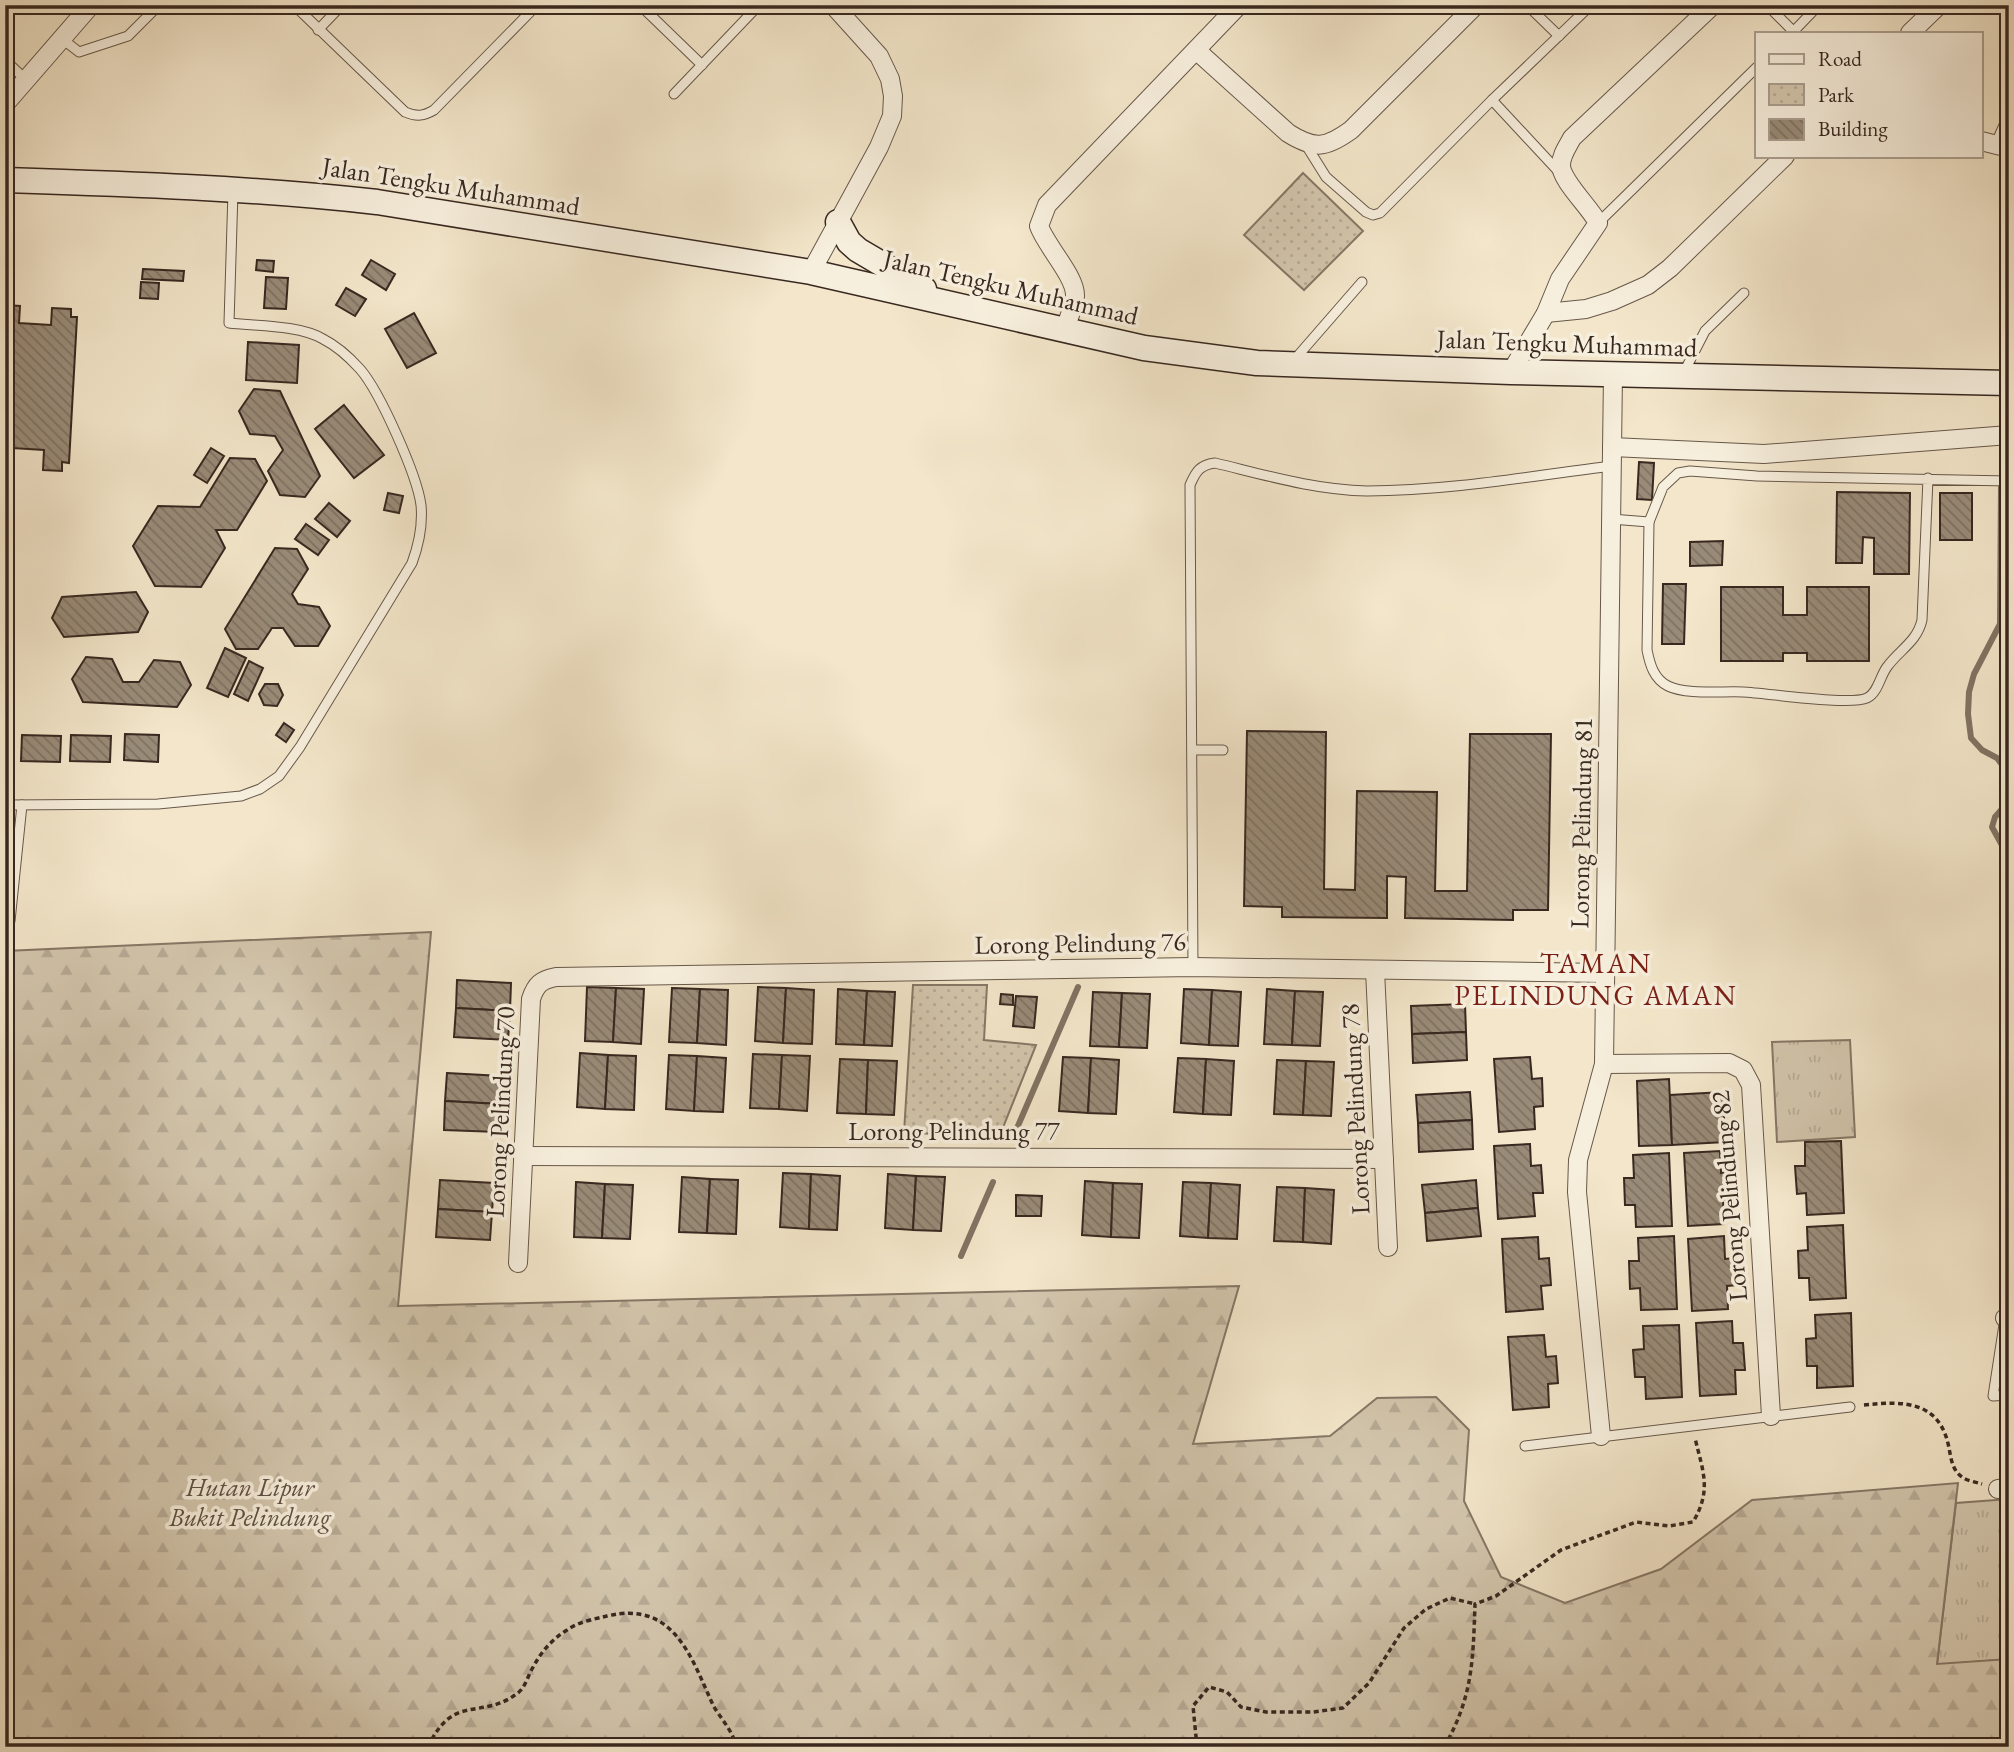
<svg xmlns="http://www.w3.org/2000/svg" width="2014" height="1752" viewBox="0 0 2014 1752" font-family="'EB Garamond',serif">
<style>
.grass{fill:url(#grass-tufts);stroke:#867766;stroke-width:2}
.forest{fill:url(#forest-firs);stroke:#867766;stroke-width:2}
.park{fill:url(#park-dots);stroke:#867766;stroke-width:2}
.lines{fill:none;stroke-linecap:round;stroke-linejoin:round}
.stream{stroke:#827363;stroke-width:6}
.building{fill:url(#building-back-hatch);stroke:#382820;stroke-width:2}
.service-casing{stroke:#67584a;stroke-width:11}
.minor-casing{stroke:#67584a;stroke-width:20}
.secondary-casing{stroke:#382820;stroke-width:27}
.path{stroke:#382820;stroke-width:3.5;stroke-dasharray:5 3.5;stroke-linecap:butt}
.service{stroke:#f7efdd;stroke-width:9}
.minor{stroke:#f7efdd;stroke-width:18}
.secondary{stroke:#f7efdd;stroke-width:24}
.labels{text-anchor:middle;stroke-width:7;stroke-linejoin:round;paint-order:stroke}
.street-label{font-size:26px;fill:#382820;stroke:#f7efdd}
.park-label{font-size:26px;font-style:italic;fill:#5f5043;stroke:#f7efdd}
.neighbourhood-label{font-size:28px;letter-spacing:2px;fill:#7a1f14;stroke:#f7efdd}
</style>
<defs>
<pattern id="grass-tufts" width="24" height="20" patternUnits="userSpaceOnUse" patternTransform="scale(1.75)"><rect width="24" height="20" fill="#d3c6ad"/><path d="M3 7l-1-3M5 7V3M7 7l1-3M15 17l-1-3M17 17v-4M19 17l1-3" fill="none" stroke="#b6aa95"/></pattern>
<pattern id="forest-firs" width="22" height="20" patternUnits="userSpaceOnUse" patternTransform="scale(1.75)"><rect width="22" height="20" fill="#d3c6ad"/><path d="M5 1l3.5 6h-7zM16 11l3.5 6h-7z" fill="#b6aa95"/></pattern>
<pattern id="park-dots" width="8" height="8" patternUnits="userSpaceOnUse" patternTransform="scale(1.75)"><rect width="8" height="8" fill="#d3c6ad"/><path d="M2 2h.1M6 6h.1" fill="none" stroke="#b6aa95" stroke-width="1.8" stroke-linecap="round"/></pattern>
<pattern id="building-back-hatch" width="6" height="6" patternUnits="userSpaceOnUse" patternTransform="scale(1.75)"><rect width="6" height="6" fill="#998b78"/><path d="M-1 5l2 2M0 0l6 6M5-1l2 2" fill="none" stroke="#7e7262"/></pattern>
</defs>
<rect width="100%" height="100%" fill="#f3e6ca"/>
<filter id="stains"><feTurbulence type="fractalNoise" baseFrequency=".00286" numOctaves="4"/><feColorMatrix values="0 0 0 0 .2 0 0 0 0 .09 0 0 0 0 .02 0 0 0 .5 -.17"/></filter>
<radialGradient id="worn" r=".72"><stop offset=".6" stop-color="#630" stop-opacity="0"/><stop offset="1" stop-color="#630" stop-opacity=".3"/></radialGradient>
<g class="grass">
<path d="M1850,1040L1855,1137L1777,1142L1772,1042Z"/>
<path d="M2009,1499V1659L1937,1665L1956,1503Z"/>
</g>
<path class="forest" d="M431,932L398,1306L1239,1286L1193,1444L1330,1436L1377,1398L1436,1397L1469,1430L1464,1501L1501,1577L1565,1603L1661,1569L1752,1500L1958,1483L1937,1664L2009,1659V1747H5V951Z"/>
<g class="park">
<path d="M1303,173L1363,231L1304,290L1244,235Z"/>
<path d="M913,985H987L984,1040L1036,1045L1000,1135L904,1133Z"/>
</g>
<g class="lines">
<g class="stream">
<path d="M2001,484L2000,624L1974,674L1969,692L1968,714L1971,738L1982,750L1997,758L2009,774"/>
<path d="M2009,801L1995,817L1992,827L2009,858"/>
<path d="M1014,1135L1078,987"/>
<path d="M961,1256L993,1182"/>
</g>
</g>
<g class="building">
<path d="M257,260L274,261L273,272L256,270Z"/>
<path d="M371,260L395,274L386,290L362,275Z"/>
<path d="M143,269L184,271L183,281L142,279Z"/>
<path d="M266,277L288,278L286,309L264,308Z"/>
<path d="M141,282L159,283L158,299L140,298Z"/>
<path d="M346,288L366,299L355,316L336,305Z"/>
<path d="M5,305L20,306L19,323L51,325L52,308L71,309V317H77L69,463L62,462V471L43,470L44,450L12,448L11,468H5Z"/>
<path d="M414,313L436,353L407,368L385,329Z"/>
<path d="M248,342L299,345L297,383L246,380Z"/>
<path d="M254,389L280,391L320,476L305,497L280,495L268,471L283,450L275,436L250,434L239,411Z"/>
<path d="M344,405L384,455L354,478L315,429Z"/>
<path d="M211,448L224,456L207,483L194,475Z"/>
<path d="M230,458L255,459L267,481L237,530H216L225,548L201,587L155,586L133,546L158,506L200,507Z"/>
<path d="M1639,462L1654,463L1652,500L1637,499Z"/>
<path d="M1837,492L1910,493L1909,574H1874V538L1863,537L1862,563H1836Z"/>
<path d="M388,493L403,496L399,513L384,510Z"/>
<rect x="1940" y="493" width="32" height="47"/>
<path d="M329,503L350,521L337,537L315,519Z"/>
<path d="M306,524L329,540L318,555L295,539Z"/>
<path d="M1723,541L1722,565L1690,566V542Z"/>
<path d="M275,548L297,549L308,569L292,594L298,604L319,607L330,626L318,646H295L283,628H272L258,649H236L225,629Z"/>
<path d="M1663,584H1686L1684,644H1662Z"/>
<path d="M1721,587H1783V615H1807V587H1869V661H1807V653H1783V661H1721Z"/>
<path d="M136,592L148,612L138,632L64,637L52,618L62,597Z"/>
<path d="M225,648L246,658L228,697L207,688Z"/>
<path d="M86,657L112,659L123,682H139L154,660L180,662L191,685L177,707L83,702L72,679Z"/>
<path d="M249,661L263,668L248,701L234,694Z"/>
<path d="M265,684H278L283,695L277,706L264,705L259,694Z"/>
<path d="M284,723L294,730L286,742L276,735Z"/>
<path d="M1247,731L1326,732L1324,889L1355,890L1357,791L1437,792L1435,891H1467L1470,734H1551L1548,910H1513V920L1405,918L1406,877L1387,876V918L1282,917V907L1244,906Z"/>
<path d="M125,734L159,735L158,762L124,760Z"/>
<path d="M22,735L61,736L60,762L21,761Z"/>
<path d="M71,735L111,736L110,762L70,761Z"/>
<path d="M457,980L511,983L510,1011L456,1008Z"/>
<path d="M587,987L616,988L613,1042L585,1041Z"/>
<path d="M758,987L786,988L783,1043L755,1041Z"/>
<path d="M616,988L644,989L641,1044L613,1042Z"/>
<path d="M672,988L700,989L697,1043L669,1042Z"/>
<path d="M786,988L814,990L812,1044L783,1043Z"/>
<path d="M700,989L728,990L726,1045L697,1043Z"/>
<path d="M838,989L867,991L864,1045L836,1044Z"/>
<path d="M1184,989L1212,990L1209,1045L1181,1043Z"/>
<path d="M1267,989L1295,991L1292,1045L1264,1044Z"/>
<path d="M1212,990L1241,992L1238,1046L1209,1045Z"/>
<path d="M867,991L895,992L892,1046L864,1045Z"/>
<path d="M1295,991L1323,992L1320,1046L1292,1045Z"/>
<path d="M1093,992L1122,993L1119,1047L1090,1046Z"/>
<path d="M1122,993L1150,994L1147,1048L1119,1047Z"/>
<path d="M1001,994L1013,995V1005L1000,1004Z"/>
<path d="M1016,996L1037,997L1034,1028L1013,1026Z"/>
<path d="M1465,1004L1466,1032L1412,1034L1411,1006Z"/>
<path d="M456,1008L510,1011L508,1040L454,1037Z"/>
<path d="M1466,1032L1467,1060L1413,1063L1412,1034Z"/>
<path d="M580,1053L608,1055L605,1109L577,1107Z"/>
<path d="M753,1054L782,1055L779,1109L750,1108Z"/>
<path d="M608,1055L636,1056L634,1110L605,1109Z"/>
<path d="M669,1055L697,1056L694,1111L666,1109Z"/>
<path d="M782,1055L810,1056L807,1111L779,1109Z"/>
<path d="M697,1056L726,1058L723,1112L694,1111Z"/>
<path d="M1063,1057L1091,1058L1088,1113L1059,1111Z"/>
<path d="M1530,1057L1532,1079L1542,1078L1543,1106L1534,1107L1535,1129L1499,1132L1494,1059Z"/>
<path d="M1091,1058L1119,1060L1116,1114L1088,1113Z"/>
<path d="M1178,1058L1206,1059L1203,1114L1174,1112Z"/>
<path d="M840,1059L868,1060L866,1114L837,1113Z"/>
<path d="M1206,1059L1234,1061L1231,1115L1203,1114Z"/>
<path d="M868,1060L897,1061L894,1115L866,1114Z"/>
<path d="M1277,1060L1306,1061L1303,1115L1274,1114Z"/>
<path d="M1306,1061L1334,1062L1331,1116L1303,1115Z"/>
<path d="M447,1073L501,1076L499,1104L445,1101Z"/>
<path d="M1669,1079L1672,1145L1639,1146L1637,1081Z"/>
<path d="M1470,1092L1472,1120L1418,1123L1416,1095Z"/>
<path d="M1723,1092L1725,1142L1672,1145L1670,1095Z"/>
<path d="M445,1101L499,1104L498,1132L444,1130Z"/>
<path d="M1472,1120L1473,1149L1419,1152L1418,1123Z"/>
<path d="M1841,1141L1844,1213L1807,1215L1806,1193L1797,1194L1795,1166H1805V1142Z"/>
<path d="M1530,1144L1531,1166L1541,1165L1543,1193H1533L1535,1216L1498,1219L1494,1146Z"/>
<path d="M1720,1151L1721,1173L1731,1172L1733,1200H1723L1724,1224L1688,1226L1684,1153Z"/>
<path d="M1669,1153L1672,1226L1636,1227L1635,1205H1625L1624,1178H1634L1633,1155Z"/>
<path d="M783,1173L811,1174L809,1229L780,1227Z"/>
<path d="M811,1174L840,1176L837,1230L809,1229Z"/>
<path d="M888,1174L916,1176L913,1230L885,1228Z"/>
<path d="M916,1176L945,1177L941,1231L913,1230Z"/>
<path d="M682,1177L710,1179L707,1233L679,1232Z"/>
<path d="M710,1179L738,1180L736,1234L707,1233Z"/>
<path d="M440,1180L494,1183L492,1212L438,1209Z"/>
<path d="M1476,1180L1478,1208L1425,1213L1422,1185Z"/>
<path d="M1085,1181L1113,1183L1111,1237L1082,1235Z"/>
<path d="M576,1182L605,1184L602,1238L574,1237Z"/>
<path d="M1183,1182L1211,1183L1208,1238L1180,1236Z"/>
<path d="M1113,1183L1142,1184L1139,1238L1111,1237Z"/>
<path d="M1211,1183L1240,1185L1237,1239L1208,1238Z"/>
<path d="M605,1184L633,1185L630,1239L602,1238Z"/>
<path d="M1277,1187L1305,1188L1303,1242L1274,1241Z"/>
<path d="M1305,1188L1334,1190L1331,1244L1303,1242Z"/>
<path d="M1016,1195L1042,1196L1041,1216H1016Z"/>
<path d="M1478,1208L1481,1236L1427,1241L1425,1213Z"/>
<path d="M438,1209L492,1212L490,1240L436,1237Z"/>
<path d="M1843,1225L1846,1298L1810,1300L1809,1278H1799L1798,1251L1808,1250L1807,1227Z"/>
<path d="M1674,1236L1677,1309L1641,1310L1640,1288L1630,1289L1629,1261H1639L1638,1238Z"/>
<path d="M1724,1236L1725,1259L1735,1258L1737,1285L1727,1286L1728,1309L1692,1311L1688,1239Z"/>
<path d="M1538,1237L1539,1259L1549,1258L1551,1285L1541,1286L1543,1309L1506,1312L1502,1239Z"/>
<path d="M1851,1313L1853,1386L1817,1388V1366H1807L1806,1339L1816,1338L1815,1315Z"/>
<path d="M1732,1321L1733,1343H1743L1745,1370H1735L1736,1394L1700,1396L1696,1323Z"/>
<path d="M1679,1325L1682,1397L1646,1399L1645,1377H1635L1633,1350L1644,1349L1643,1326Z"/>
<path d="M1544,1335L1546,1357L1556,1356L1558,1383L1548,1384L1549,1407L1513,1410L1508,1337Z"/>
</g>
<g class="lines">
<defs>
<g id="service">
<path d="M294,5L405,112C417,117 424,116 434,110L537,5"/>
<path d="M640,5L702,65"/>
<path d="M1527,5L1559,36"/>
<path d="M1767,5L1795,33"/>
<path d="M318,30L342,5"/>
<path d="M1792,33L1819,5"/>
<path d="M61,38L79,52L128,36L159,5"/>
<path d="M5,60L25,79"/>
<path d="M674,94L759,5"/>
<path d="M1492,100L1558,171"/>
<path d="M1306,145L1326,177L1366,212L1373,215L1380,213L1492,100L1591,5"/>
<path d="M1995,145L2009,114"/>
<path d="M1598,223L1757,67"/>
<path d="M1295,359L1362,282"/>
<path d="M1683,374L1705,331L1744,293"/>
<path d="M1928,478L1922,620C1917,642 1899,650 1887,667C1880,676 1878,693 1867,698C1849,706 1767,693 1743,692C1722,691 1686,695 1668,686C1654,679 1650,665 1647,650L1649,522L1663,487L1678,473L1690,471L1757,476L2009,481"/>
<path d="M1611,519L1649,522"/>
<path d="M1192,750H1223"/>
<path d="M5,805L158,804L241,796L260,789L279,776L300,747L412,563C419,544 423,526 421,505C417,475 380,392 360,369C350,358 337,346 323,339C300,325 256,326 229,323L233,191"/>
<path d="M10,921L22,805"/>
<path d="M1193,967L1190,485C1196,471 1200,465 1215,463C1265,475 1315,490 1367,491C1449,491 1531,476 1611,466"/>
<path d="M2005,1318L1993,1396L2009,1395"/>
<path d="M1525,1446L1850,1407"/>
</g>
<g id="minor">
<path d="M1910,33L1939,5"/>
<path d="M1196,50L1288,133C1315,150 1326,148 1351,130L1476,5"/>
<path d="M5,104L91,5"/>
<path d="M1981,141L2009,148"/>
<path d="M811,272L879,147L892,116L893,96L890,79L879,56L833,5"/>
<path d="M1546,313L1586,309L1612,301L1648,285L1670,268L1785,156"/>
<path d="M1065,329C1068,319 1074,307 1075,296C1076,277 1046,246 1039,226L1047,205L1239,5"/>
<path d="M1511,372L1546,313L1560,279L1598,223C1590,207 1561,181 1561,165C1561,155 1568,146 1572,138L1713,5"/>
<path d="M1612,447L1764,454L2009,435"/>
<path d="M1375,970L1388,1247"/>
<path d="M1604,1064L1729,1063L1743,1070L1751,1085L1771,1416"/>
<path d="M523,1156L1384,1159"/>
<path d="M518,1263L531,999C536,984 541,980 556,977L1193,967L1605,973"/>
<path d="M2005,1318L2009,1317"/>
<path d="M1601,1436L1577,1192L1578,1160L1604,1064L1613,374"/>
<path d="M1998,1489L2009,1488"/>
</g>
<g id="secondary">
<path d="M5,180C129,184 253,188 377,202L811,272L1144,348L1257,363L1511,372L2009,383"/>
<path d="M838,222L849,242L858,250L924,289"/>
</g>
</defs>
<use href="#service" class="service-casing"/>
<use href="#minor" class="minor-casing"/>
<use href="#secondary" class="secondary-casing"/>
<g class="path">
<path d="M1864,1405C1903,1401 1940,1400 1949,1448C1951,1458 1952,1470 1962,1477C1967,1481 1976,1482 1982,1484"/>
<path d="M428,1747C454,1691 482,1722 519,1692C525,1687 528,1676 532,1669C541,1652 551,1640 567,1630C578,1622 594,1619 607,1616C674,1600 691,1657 713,1705C720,1718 734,1732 736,1747"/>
<path d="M1197,1747L1193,1706L1209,1687L1227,1692L1241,1707L1266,1712H1313L1343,1708L1369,1683L1404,1628L1426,1609L1450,1598L1475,1604"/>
<path d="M1444,1747C1473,1697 1473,1660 1475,1604L1496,1596L1561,1550L1636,1522L1669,1526L1693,1522C1712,1490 1703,1472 1695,1438"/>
</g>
<use href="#service" class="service"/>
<use href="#minor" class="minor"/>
<use href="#secondary" class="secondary"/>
</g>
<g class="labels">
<g class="street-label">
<text transform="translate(451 186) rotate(9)" y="9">Jalan Tengku Muhammad</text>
<text transform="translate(1011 287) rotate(13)" y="9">Jalan Tengku Muhammad</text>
<text transform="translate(1567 343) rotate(2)" y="9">Jalan Tengku Muhammad</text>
<text transform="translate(1581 823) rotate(-89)" y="9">Lorong Pelindung 81</text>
<text transform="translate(1080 943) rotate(-1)" y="9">Lorong Pelindung 76</text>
<text transform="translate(1355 1109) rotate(-93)" y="9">Lorong Pelindung 78</text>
<text transform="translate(500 1112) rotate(-87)" y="9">Lorong Pelindung 70</text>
<text x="954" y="1140">Lorong Pelindung 77</text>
<text transform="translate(1729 1196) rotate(-95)" y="9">Lorong Pelindung 82</text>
</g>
<g class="park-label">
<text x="250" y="1496">Hutan Lipur<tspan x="250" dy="30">Bukit Pelindung</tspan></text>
</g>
<g class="neighbourhood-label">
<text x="1596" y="973">TAMAN<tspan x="1596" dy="32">PELINDUNG AMAN</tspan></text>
</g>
</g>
<rect width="2014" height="1752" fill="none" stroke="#f3e6ca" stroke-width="28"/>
<rect x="7" y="7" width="2000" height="1738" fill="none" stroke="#382820" stroke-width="3.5"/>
<rect x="14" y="14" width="1986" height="1724" fill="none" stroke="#382820" stroke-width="2"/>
<rect x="1755" y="32" width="228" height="126" fill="#f7efdd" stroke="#ab9f91" stroke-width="2"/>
<rect x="1769" y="54" width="35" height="10" fill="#f7efdd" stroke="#ab9f91" stroke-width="2"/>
<text x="1818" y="66" font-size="21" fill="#382820">Road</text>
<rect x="1769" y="84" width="35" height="21" fill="url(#park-dots)" stroke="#ab9f91" stroke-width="2"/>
<text x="1818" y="102" font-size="21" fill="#382820">Park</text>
<rect x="1769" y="119" width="35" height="21" fill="url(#building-back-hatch)" stroke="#ab9f91" stroke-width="2"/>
<text x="1818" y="136" font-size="21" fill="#382820">Building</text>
<rect width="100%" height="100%" filter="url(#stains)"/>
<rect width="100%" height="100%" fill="url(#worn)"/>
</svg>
